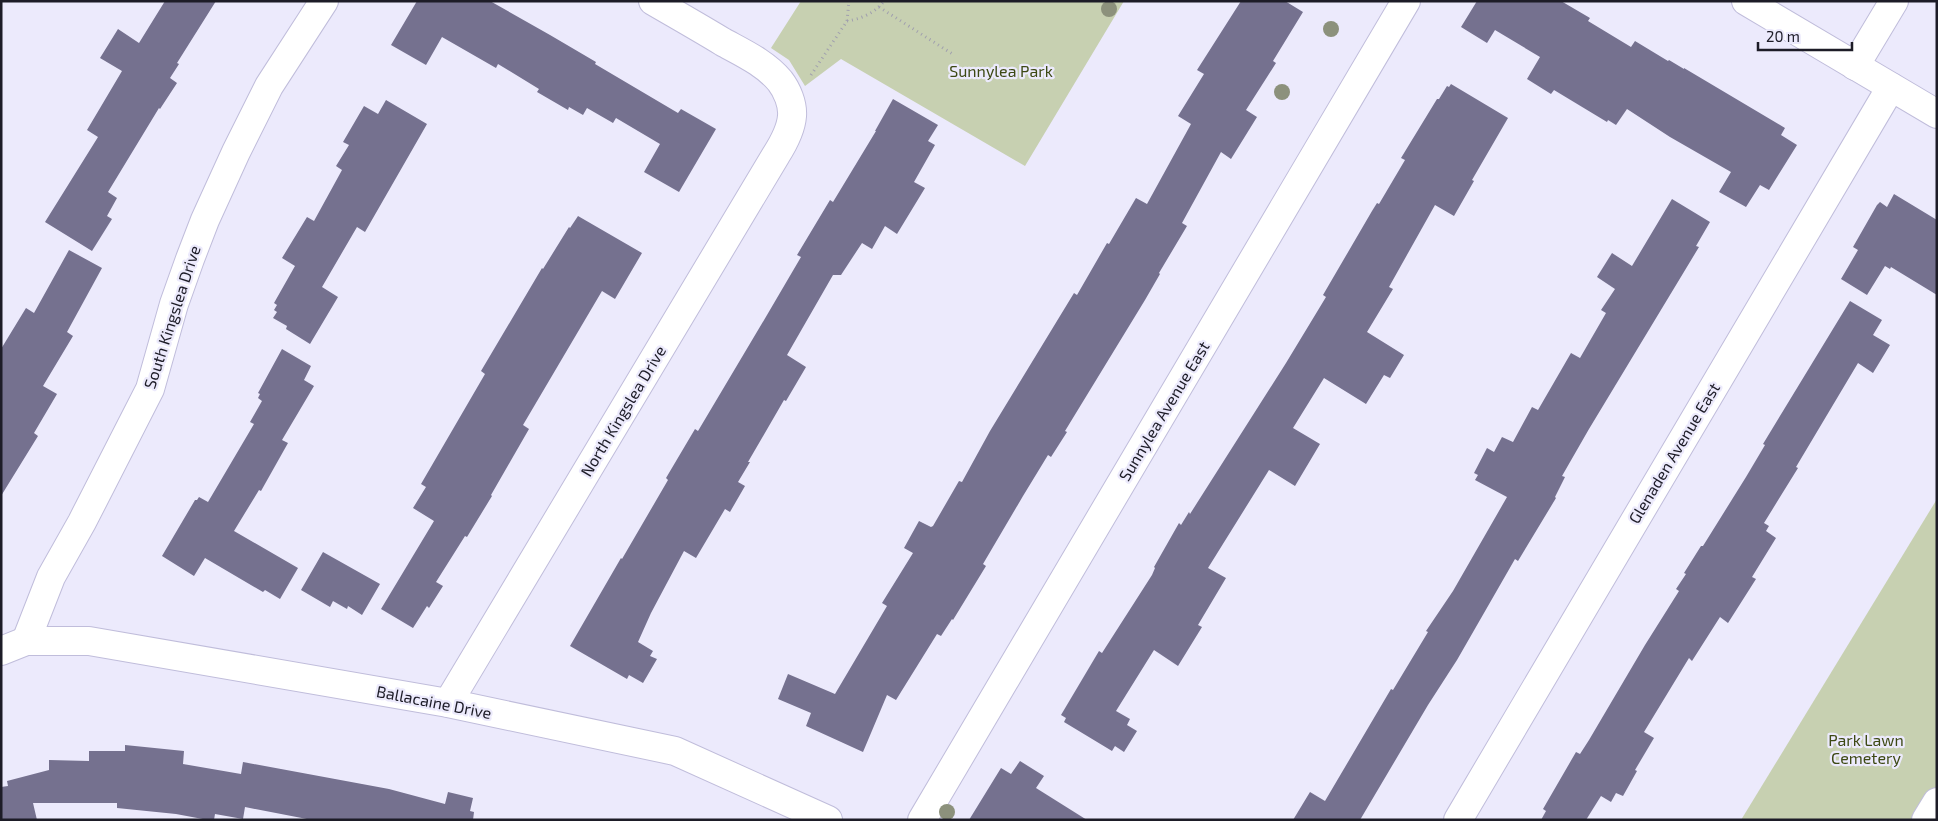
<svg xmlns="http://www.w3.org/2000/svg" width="1938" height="821" viewBox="0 0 1938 821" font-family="'Exo 2',sans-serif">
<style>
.green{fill:#c7d0b1}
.building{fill:#75718f}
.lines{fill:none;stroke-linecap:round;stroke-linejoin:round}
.minor-casing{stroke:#c0bddb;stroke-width:30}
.path{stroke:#a09fae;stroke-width:3;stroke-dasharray:1 4;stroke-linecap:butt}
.minor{stroke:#fff;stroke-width:28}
.tree{fill:#8c917c}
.labels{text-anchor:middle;stroke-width:4.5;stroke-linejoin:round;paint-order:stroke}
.park-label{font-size:16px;fill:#3d4914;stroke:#eceafc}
.street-label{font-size:16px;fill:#1d1c27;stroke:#eceafc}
</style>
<rect width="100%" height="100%" fill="#eceafc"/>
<g class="green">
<path d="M801,1H1124L1025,166L841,59L805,86L789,60L771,48Z"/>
<path d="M1937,499V820H1741Z"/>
</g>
<g class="building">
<path d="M165,1H216L177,63L179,64L170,78L177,83L160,109L159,108L108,192L117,198L107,216L112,219L92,251L45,222L98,137L87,130L122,71L100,58L118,29L139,43Z"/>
<path d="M417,1H490L550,35L596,62L595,64L678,113L681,109L716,129L679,192L644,172L660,144L616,118L613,123L587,108L583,115L569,107L568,110L537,92L539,89L498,64L496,68L442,37L426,65L391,45Z"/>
<path d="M1241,1H1285L1303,12L1273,61L1276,63L1246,110L1257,117L1231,159L1221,152L1182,223L1187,226L1159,273L1160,274L1145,300L1065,431L1067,432L1051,457L1048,455L1023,496L983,564L986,566L953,620L952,619L941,636L937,634L896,700L887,695L863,752L806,726L811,713L778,699L788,674L835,694L887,606L882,603L913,553L904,548L919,521L931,527L933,526L959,481L962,482L990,431L1074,293L1077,295L1107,243L1109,244L1136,198L1147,204L1191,124L1178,116L1204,74L1197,70Z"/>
<path d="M1477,1H1561L1590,18L1588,21L1631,47L1635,41L1668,61L1669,60L1684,69V68L1785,128L1781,135L1797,145L1769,190L1760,185L1746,207L1719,192L1731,172L1670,137L1627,109L1616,125L1608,120L1607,122L1554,90L1551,94L1527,79L1540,57L1495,30L1487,43L1461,27Z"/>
<path d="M1451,84L1508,118L1472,180L1474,181L1454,216L1435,205L1389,287L1393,289L1367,332L1404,355L1390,378L1384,375L1366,404L1324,378L1293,428L1320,444L1295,486L1269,470L1208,568L1226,578L1198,625L1202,627L1178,666L1154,650L1116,711L1130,719L1127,725L1137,731L1124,752L1115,746L1112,751L1064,722L1066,718L1061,715L1099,651L1102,653L1152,575L1155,568L1154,567L1179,523L1181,525L1189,512L1190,514L1286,363L1326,297L1323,295L1372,211L1377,203L1379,204L1405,160L1401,158L1437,99H1439L1447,86L1449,87Z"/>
<path d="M893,99L938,125L928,141L935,145L914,182L925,188L897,234L885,226L872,249L862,243L841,275H833L787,355L806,367L786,401L784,400L748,462H750L738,482L745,486L730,512L725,509L696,558L684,551L651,613L638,642L653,651L650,656L657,659L643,683L629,675L627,679L570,646L621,558L622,559L668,480L666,478L695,429L698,431L767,315L801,257L797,255L830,200L833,202L876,131H875Z"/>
<path d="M386,100L427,124L365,232L357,227L322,287L338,297L310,344L286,329L287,326L273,318L277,312L274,310L277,305L274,303L295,266L282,258L307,217L314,221L342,170L336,166L349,145L343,142L364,106L378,114Z"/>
<path d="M1894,194L1937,220V295L1891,267L1890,269L1885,266L1867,295L1841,279L1858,250L1853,247L1877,205L1880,202L1887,207Z"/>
<path d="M1672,199L1710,222L1696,246L1699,247L1589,429L1562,476L1565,477L1555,497L1556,498L1518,561L1515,559L1457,660L1428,705L1360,820H1293L1310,792L1325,801L1391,689L1393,690L1428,632L1426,631L1453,591L1507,497L1475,480L1478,475L1474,473L1487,448L1494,452L1502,437L1513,442L1532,407L1538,410L1571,353L1580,358L1606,313L1601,310L1615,289L1597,277L1612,253L1632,266Z"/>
<path d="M578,216L642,253L615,299L602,291L523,425L529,429L491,495L492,496L467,537L465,536L436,582L443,586L429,608L427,606L413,628L381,609L434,521L413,508L426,487L421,484L485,374L481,371L542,268L543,269L569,227L570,228Z"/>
<path d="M69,250L102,268L67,332L73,336L43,386L57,394L34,433L38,436L1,496V349L26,308L34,313Z"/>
<path d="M1850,301L1882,320L1873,335L1890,345L1873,373L1858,363L1796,467L1798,468L1764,523L1769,526L1766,531L1776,538L1752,577L1756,579L1728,623L1720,617L1692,661L1689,658L1644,732L1654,738L1635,770L1637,771L1623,796L1616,793L1611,802L1601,796L1586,820H1541L1546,811L1543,809L1576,752L1580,754L1589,740L1645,645L1679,591L1676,589L1686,574L1684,573L1701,546H1703L1746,477L1765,445L1763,444Z"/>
<path d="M282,349L311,366L304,380L314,386L282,440L288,443L261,491L259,490L234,531L298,568L280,599L265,590L263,592L205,558L194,576L162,556L195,500H197L199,497L208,502L254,424L250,422L262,401L258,398L260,394L258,393Z"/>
<path d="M323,552L380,584L362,615L348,606L347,609L333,601L330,607L301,590Z"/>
<path d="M125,745L184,751L183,764L241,774L243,762L389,789L445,804L448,792L473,798L470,811L474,812L473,820H312L245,807L243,819L215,814L214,820H208L176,814L117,808V803H33L37,820H1V787L8,786L7,781L49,770V760L89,761V751H125Z"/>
<path d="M1020,761L1044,776L1036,788L1087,820H969L1001,768L1011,774Z"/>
</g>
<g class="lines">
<defs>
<g id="minor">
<path d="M1746,1L1937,114"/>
<path d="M1855,66L1894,1"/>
<path d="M26,641L51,577L82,522L150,389L174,304L190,259L205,220L236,152L269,86L324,1"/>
<path d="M1,651L26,641H89L448,703L675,751L828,820"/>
<path d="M448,703L776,155C783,144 791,130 792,116C793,104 787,90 780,81C765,63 743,53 723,42C700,28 677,15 653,1"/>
<path d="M922,820L1406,1"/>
<path d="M1458,820L1891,87"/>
<path d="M1926,820L1937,802"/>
</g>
</defs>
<use href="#minor" class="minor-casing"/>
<g class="path">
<path d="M879,7L954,55"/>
<path d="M847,21C861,19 875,13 884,1"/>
<path d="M811,75L847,21L849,1"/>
</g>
<use href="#minor" class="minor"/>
</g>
<g class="tree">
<circle cx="1109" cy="9" r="8"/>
<circle cx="1331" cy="29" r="8"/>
<circle cx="1282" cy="92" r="8"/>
<circle cx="947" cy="812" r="8"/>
</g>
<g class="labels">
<g class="park-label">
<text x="1001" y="77">Sunnylea Park</text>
<text x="1866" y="746">Park Lawn<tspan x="1866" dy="18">Cemetery</tspan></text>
</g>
<g class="street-label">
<text transform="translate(172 317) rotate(-72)" y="6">South Kingslea Drive</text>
<text transform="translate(623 411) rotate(-59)" y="6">North Kingslea Drive</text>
<text transform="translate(1164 411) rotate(-59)" y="6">Sunnylea Avenue East</text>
<text transform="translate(1674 453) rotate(-59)" y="6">Glenaden Avenue East</text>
<text transform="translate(434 702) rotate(11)" y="6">Ballacaine Drive</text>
</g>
</g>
<rect width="1938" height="821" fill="none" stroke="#1d1c27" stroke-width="5"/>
<path d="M1758 42v8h94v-8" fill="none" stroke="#1d1c27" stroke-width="2.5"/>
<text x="1766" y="42" font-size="15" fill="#1d1c27" stroke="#eceafc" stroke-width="4" paint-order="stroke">20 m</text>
</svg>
